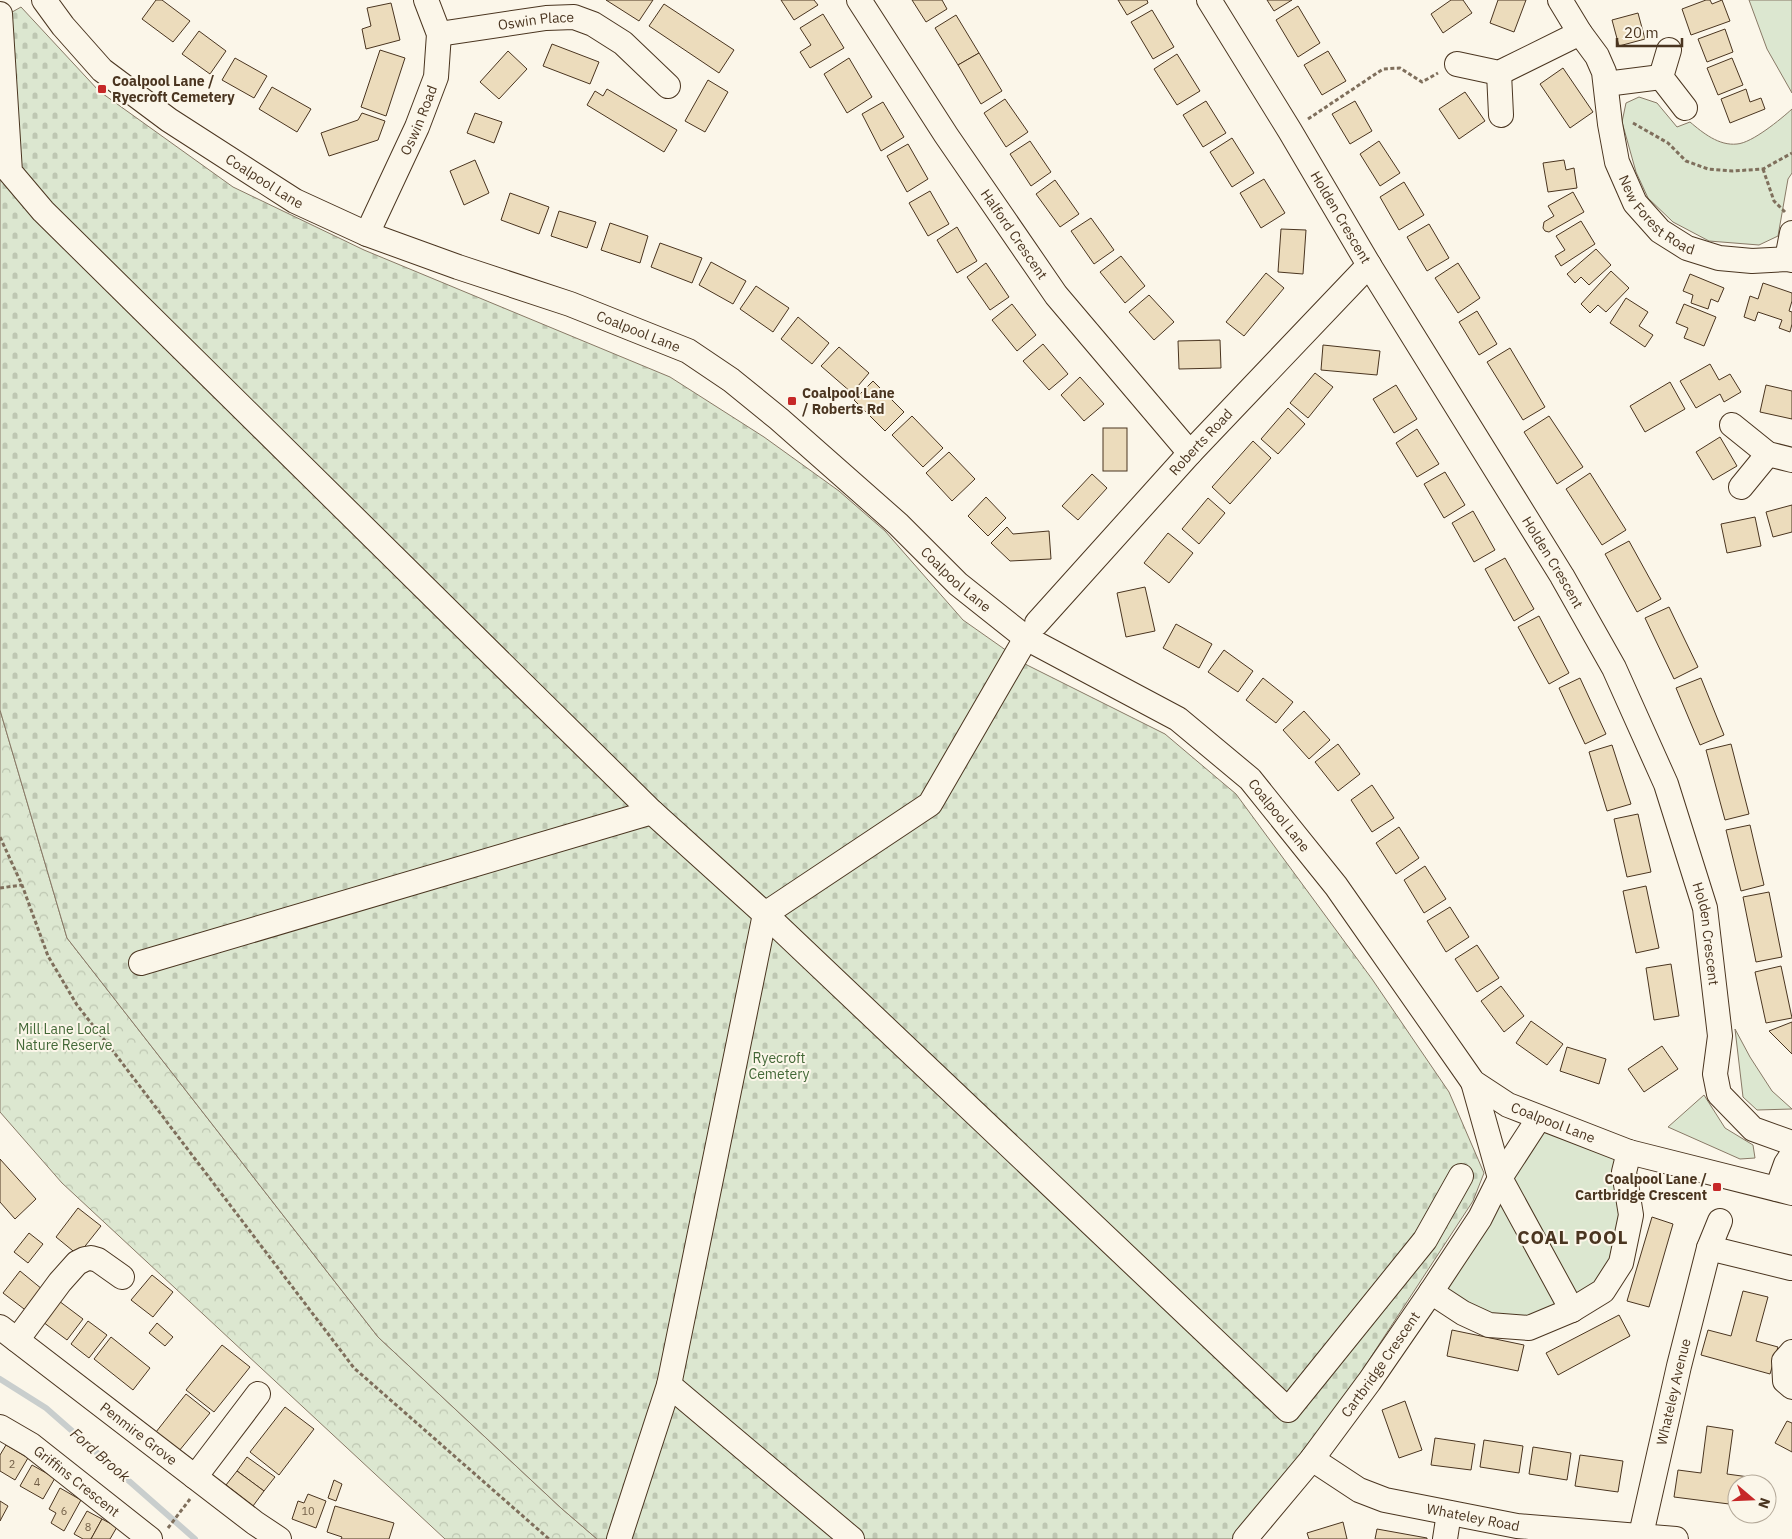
<svg xmlns="http://www.w3.org/2000/svg" width="1792" height="1539" viewBox="0 0 1792 1539" font-family="'IBM Plex Sans',sans-serif">
<style>
.green{fill:#dce7d0;stroke:#887966}
.forest{fill:url(#forest-crowns);stroke:#887966}
.cemetery{fill:url(#cemetery-stones);stroke:#887966}
.lines{fill:none;stroke-linecap:round;stroke-linejoin:round}
.stream{stroke:#c9cecd;stroke-width:6}
.building{fill:#ecdcbc;stroke:#4a3520}
.minor-casing{stroke:#4a3520;stroke-width:26}
.path{stroke:#7f6f5c;stroke-width:3;stroke-dasharray:4 2.5;stroke-linecap:butt}
.minor{stroke:#fbf6e9;stroke-width:24}
.poi-dot{fill:#c62828;stroke:#fbf6e9;stroke-width:2}
.labels{text-anchor:middle;stroke-width:4;stroke-linejoin:round;paint-order:stroke}
.number-label{font-size:11px;fill:#725f47}
.street-label{font-size:14px;fill:#4a3520;stroke:#fbf6e9}
.poi-label{font-size:14px;font-weight:bold;fill:#4a3520;stroke:#fbf6e9;text-anchor:start}
.park-label{font-size:14px;fill:#436837;stroke:#fbf6e9}
.water-label{font-size:15px;font-style:italic;fill:#4a3520;stroke:#fbf6e9}
.district-label{font-size:19px;font-weight:bold;letter-spacing:1px;fill:#4a3520;stroke:#fbf6e9}
</style>
<defs>
<pattern id="forest-crowns" width="20" height="18" patternUnits="userSpaceOnUse" patternTransform="scale(1.25)"><rect width="20" height="18" fill="#dce7d0"/><path d="M2 6a3 3 0 1 1 6 0M12 15a3 3 0 1 1 6 0" fill="none" stroke="#bec7b2"/></pattern>
<pattern id="cemetery-stones" width="16" height="16" patternUnits="userSpaceOnUse" patternTransform="scale(1.25)"><rect width="16" height="16" fill="#dce7d0"/><path d="M2 7V4a2 2 0 0 1 4 0v3zM10 15v-3a2 2 0 0 1 4 0v3z" fill="#bec7b2"/></pattern>
</defs>
<rect width="100%" height="100%" fill="#fbf6e9"/>
<g class="green">
<path d="M1749,0H1792V93L1767,49Z"/>
<path d="M1639,97L1657,103L1677,127L1690,122C1703,133 1719,146 1737,144C1752,143 1781,119 1792,109V173L1788,179L1778,236L1759,245L1709,241L1673,222L1648,198L1636,172L1622,122L1626,103Z"/>
<path d="M1735,1029L1750,1057L1772,1091L1792,1109L1757,1110L1743,1097Z"/>
<path d="M1704,1095L1725,1128L1753,1145L1755,1158L1740,1159L1668,1127Z"/>
<path d="M1545,1127L1619,1154L1624,1215L1614,1260L1598,1286L1527,1321L1490,1319L1445,1292Z"/>
</g>
<path class="forest" d="M0,710L67,938L378,1337L561,1508L597,1539H445L62,1183L0,1112Z"/>
<path class="cemetery" d="M21,7L99,91L233,187L364,250L670,377L764,437L839,491L885,531L963,620L1027,665L1165,734L1236,794L1372,979L1449,1092L1484,1173L1473,1201L1348,1392L1235,1539H597L561,1508L378,1337L67,938L0,710V19Z"/>
<g class="lines">
<path class="stream" d="M0,1379L46,1408L195,1539"/>
</g>
<g class="building">
<path d="M156,0H162L190,21L173,42L142,19Z"/>
<path d="M606,0H653L639,21Z"/>
<path d="M781,0H814L818,5L794,20Z"/>
<path d="M912,0H942L947,9L926,22Z"/>
<path d="M1118,0H1147L1148,3L1127,15Z"/>
<path d="M1267,0H1292L1274,11Z"/>
<path d="M1451,0H1463L1472,13L1443,33L1431,14Z"/>
<path d="M1498,0H1526L1514,32L1490,23Z"/>
<path d="M1706,0H1710L1712,4L1722,0L1730,21L1691,35L1682,9Z"/>
<path d="M391,3L400,40L366,49L362,29L371,26L367,8Z"/>
<path d="M664,4L734,50L719,73L649,26Z"/>
<path d="M1298,6L1320,43L1298,57L1276,20Z"/>
<path d="M1152,10L1174,47L1153,59L1131,22Z"/>
<path d="M1638,13L1645,39L1619,46L1612,20Z"/>
<path d="M823,14L844,48L810,68L800,52L811,45L800,28Z"/>
<path d="M956,15L979,53L958,65L935,28Z"/>
<path d="M1725,29L1733,52L1707,62L1698,39Z"/>
<path d="M199,31L226,51L210,74L182,54Z"/>
<path d="M552,44L599,62L590,84L543,66Z"/>
<path d="M380,50L405,58L386,116L361,107Z"/>
<path d="M508,51L527,69L499,99L480,82Z"/>
<path d="M1328,51L1346,81L1322,95L1304,65Z"/>
<path d="M979,53L1002,91L981,104L958,65Z"/>
<path d="M1177,54L1200,91L1177,105L1154,69Z"/>
<path d="M235,58L267,76L254,98L222,80Z"/>
<path d="M849,58L872,97L847,113L824,74Z"/>
<path d="M1732,58L1743,85L1718,95L1707,68Z"/>
<path d="M1563,68L1593,112L1570,128L1540,84Z"/>
<path d="M708,80L728,92L705,132L685,121Z"/>
<path d="M272,87L311,109L297,132L259,109Z"/>
<path d="M607,89L677,130L664,152L587,105L595,91L603,96Z"/>
<path d="M1746,89L1750,102L1761,98L1765,109L1730,123L1721,99Z"/>
<path d="M1465,92L1485,121L1459,139L1439,109Z"/>
<path d="M1005,99L1028,132L1006,147L984,113Z"/>
<path d="M1206,101L1226,133L1203,147L1183,115Z"/>
<path d="M1355,101L1372,131L1350,144L1332,114Z"/>
<path d="M883,102L904,137L881,151L862,114Z"/>
<path d="M362,113L385,121L378,140L329,156L321,133L358,120Z"/>
<path d="M475,113L502,122L494,143L467,133Z"/>
<path d="M1232,138L1254,173L1232,187L1210,152Z"/>
<path d="M1030,141L1051,172L1031,186L1010,154Z"/>
<path d="M1379,141L1400,173L1380,186L1360,154Z"/>
<path d="M908,144L928,179L907,192L887,156Z"/>
<path d="M475,160L489,193L464,205L450,171Z"/>
<path d="M1564,160L1566,170L1574,168L1577,188L1548,192L1543,163Z"/>
<path d="M1264,179L1285,213L1261,228L1240,193Z"/>
<path d="M1055,180L1079,214L1060,227L1036,194Z"/>
<path d="M1404,182L1424,215L1399,230L1380,197Z"/>
<path d="M930,191L949,224L928,236L909,203Z"/>
<path d="M1573,192L1584,212L1549,232L1545,231L1543,228L1544,222L1554,216L1548,206Z"/>
<path d="M510,193L549,207L539,234L501,220Z"/>
<path d="M559,211L596,222L587,248L551,236Z"/>
<path d="M1091,218L1114,250L1094,264L1071,231Z"/>
<path d="M1581,221L1595,244L1561,266L1555,256L1565,250L1556,236Z"/>
<path d="M610,223L648,236L640,263L601,250Z"/>
<path d="M1429,224L1449,258L1427,271L1407,237Z"/>
<path d="M957,227L977,261L957,273L937,240Z"/>
<path d="M1281,229L1306,230L1303,274L1278,272Z"/>
<path d="M660,243L702,258L692,283L651,267Z"/>
<path d="M1596,249L1611,265L1589,285L1581,277L1575,283L1567,274Z"/>
<path d="M1121,256L1145,286L1125,303L1100,272Z"/>
<path d="M711,262L746,281L733,304L699,285Z"/>
<path d="M986,263L1009,297L990,310L967,277Z"/>
<path d="M1458,263L1480,298L1458,313L1435,278Z"/>
<path d="M1611,271L1629,288L1606,312L1598,305L1590,313L1581,304Z"/>
<path d="M1266,273L1284,288L1244,336L1226,322Z"/>
<path d="M1690,274L1724,288L1718,302L1711,299L1708,309L1691,303L1693,295L1683,291Z"/>
<path d="M1763,283L1792,293V301L1789,311L1792,312V324L1790,332L1779,328L1782,320L1758,312L1755,321L1744,317L1750,296L1758,299Z"/>
<path d="M756,286L789,308L773,332L740,309Z"/>
<path d="M1149,295L1174,322L1154,340L1129,312Z"/>
<path d="M1626,298L1648,312L1639,326L1653,335L1645,347L1610,323Z"/>
<path d="M1012,304L1036,335L1017,351L992,320Z"/>
<path d="M1684,304L1716,317L1704,346L1684,338L1688,328L1676,323Z"/>
<path d="M1477,311L1497,344L1479,355L1459,322Z"/>
<path d="M798,317L829,343L812,364L781,339Z"/>
<path d="M1220,340L1221,368L1179,369L1178,341Z"/>
<path d="M1043,344L1068,374L1049,390L1023,361Z"/>
<path d="M1323,345L1380,351L1377,375L1321,370Z"/>
<path d="M839,347L869,373L852,393L821,366Z"/>
<path d="M1510,348L1545,407L1523,420L1487,362Z"/>
<path d="M1710,364L1719,380L1730,374L1741,392L1724,402L1720,394L1696,408L1680,381Z"/>
<path d="M1315,373L1333,387L1308,418L1290,403Z"/>
<path d="M1080,377L1104,404L1084,421L1061,395Z"/>
<path d="M873,381L904,412L885,431L854,400Z"/>
<path d="M1670,382L1685,409L1645,432L1630,406Z"/>
<path d="M1396,385L1417,419L1394,433L1373,399Z"/>
<path d="M1766,385L1792,391V419L1760,412Z"/>
<path d="M1288,408L1305,424L1278,454L1261,439Z"/>
<path d="M912,416L943,448L923,467L892,435Z"/>
<path d="M1549,416L1583,467L1557,484L1524,432Z"/>
<rect x="1103" y="428" width="24" height="43"/>
<path d="M1417,429L1439,464L1417,477L1396,443Z"/>
<path d="M1720,437L1737,466L1713,480L1696,452Z"/>
<path d="M1253,441L1271,458L1230,504L1212,487Z"/>
<path d="M949,452L975,479L952,501L926,473Z"/>
<path d="M1445,472L1465,505L1444,518L1424,484Z"/>
<path d="M1590,473L1626,530L1602,545L1566,489Z"/>
<path d="M1092,474L1107,488L1078,520L1062,506Z"/>
<path d="M986,497L1006,518L988,536L968,516Z"/>
<path d="M1208,498L1225,513L1199,544L1182,529Z"/>
<path d="M1792,505V532L1773,537L1766,512Z"/>
<path d="M1473,511L1495,550L1474,562L1452,523Z"/>
<path d="M1755,517L1761,546L1727,553L1721,524Z"/>
<path d="M1007,527L1013,534L1049,531L1051,559L1010,561L991,543Z"/>
<path d="M1168,533L1193,553L1169,583L1144,563Z"/>
<path d="M1629,541L1661,599L1637,612L1605,554Z"/>
<path d="M1505,558L1534,609L1514,621L1485,569Z"/>
<path d="M1145,587L1155,631L1126,637L1117,593Z"/>
<path d="M1669,607L1698,667L1674,679L1645,618Z"/>
<path d="M1539,616L1569,673L1549,684L1518,627Z"/>
<path d="M1176,624L1212,644L1199,668L1163,648Z"/>
<path d="M1224,650L1253,671L1238,692L1208,672Z"/>
<path d="M1263,678L1293,702L1276,723L1246,700Z"/>
<path d="M1580,678L1606,734L1585,744L1559,688Z"/>
<path d="M1701,678L1724,735L1700,745L1676,688Z"/>
<path d="M1304,711L1330,740L1309,759L1283,730Z"/>
<path d="M1338,744L1360,774L1338,791L1315,762Z"/>
<path d="M1731,744L1749,814L1725,820L1706,750Z"/>
<path d="M1612,745L1631,804L1607,811L1589,752Z"/>
<path d="M1372,785L1394,818L1372,832L1351,800Z"/>
<path d="M1638,814L1651,872L1627,877L1614,819Z"/>
<path d="M1750,825L1764,885L1741,891L1726,830Z"/>
<path d="M1399,827L1419,858L1396,874L1376,843Z"/>
<path d="M1425,866L1446,899L1424,913L1404,880Z"/>
<path d="M1646,886L1659,948L1636,953L1623,891Z"/>
<path d="M1769,892L1782,957L1756,962L1743,897Z"/>
<path d="M1450,907L1469,937L1446,952L1427,921Z"/>
<path d="M1477,945L1499,978L1477,992L1455,959Z"/>
<path d="M1671,964L1679,1016L1654,1020L1646,968Z"/>
<path d="M1781,966L1792,1018L1766,1023L1755,972Z"/>
<path d="M1501,986L1524,1016L1504,1032L1481,1001Z"/>
<path d="M1531,1021L1563,1044L1547,1065L1516,1043Z"/>
<path d="M1792,1022V1054L1769,1031Z"/>
<path d="M1662,1046L1678,1069L1644,1092L1628,1069Z"/>
<path d="M1567,1047L1606,1059L1599,1084L1560,1071Z"/>
<path d="M0,1159L36,1199L15,1219L0,1202Z"/>
<path d="M78,1208L101,1226L78,1255L56,1237Z"/>
<path d="M1652,1217L1673,1224L1649,1307L1627,1301Z"/>
<path d="M29,1233L43,1244L28,1263L14,1252Z"/>
<path d="M20,1271L48,1294L32,1315L3,1293Z"/>
<path d="M152,1275L173,1292L153,1317L131,1300Z"/>
<path d="M1743,1291L1768,1297L1756,1341L1778,1347L1770,1374L1701,1355L1708,1330L1731,1336Z"/>
<path d="M59,1301L83,1319L67,1340L43,1322Z"/>
<path d="M1619,1315L1630,1336L1558,1375L1546,1353Z"/>
<path d="M88,1321L107,1335L89,1358L71,1344Z"/>
<path d="M157,1323L173,1337L165,1346L149,1333Z"/>
<path d="M1452,1330L1524,1345L1518,1371L1447,1356Z"/>
<path d="M111,1337L150,1368L133,1390L94,1359Z"/>
<path d="M222,1345L250,1367L214,1412L186,1390Z"/>
<path d="M186,1394L210,1413L179,1451L156,1432Z"/>
<path d="M1405,1401L1422,1450L1399,1458L1382,1410Z"/>
<path d="M285,1407L314,1429L279,1475L250,1452Z"/>
<path d="M1787,1421L1792,1423V1452L1775,1443Z"/>
<path d="M1707,1426L1733,1430L1727,1474L1749,1477L1748,1484H1737V1505L1674,1497L1678,1470L1701,1473Z"/>
<path d="M1435,1438L1475,1444L1471,1470L1431,1465Z"/>
<path d="M1484,1440L1523,1446L1519,1473L1480,1467Z"/>
<path d="M6,1445L28,1458L15,1480L0,1471V1455Z"/>
<path d="M1533,1447L1571,1453L1567,1480L1529,1474Z"/>
<path d="M1580,1455L1623,1461L1618,1492L1575,1486Z"/>
<path d="M247,1457L275,1477L264,1491L237,1471Z"/>
<path d="M32,1465L55,1478L43,1499L20,1486Z"/>
<path d="M237,1471L264,1491L253,1506L226,1485Z"/>
<path d="M334,1480L342,1484L336,1501L328,1498Z"/>
<path d="M60,1488L81,1500L64,1531L51,1523L56,1513L49,1509Z"/>
<path d="M308,1494L326,1501L316,1528L292,1519L298,1501L304,1503Z"/>
<path d="M0,1501L8,1506L0,1521Z"/>
<path d="M335,1506L394,1523L389,1539H341L342,1537L327,1532Z"/>
<path d="M87,1511L102,1519L91,1539H83L74,1534Z"/>
<path d="M102,1519L117,1527L110,1539H91Z"/>
<path d="M1343,1522L1347,1539H1309L1307,1533Z"/>
<path d="M1377,1529L1427,1538V1539H1375Z"/>
</g>
<g class="lines">
<defs>
<g id="minor">
<path id="s1" d="M44,0L63,26L102,70L169,120L295,201L367,234L458,267L570,304L688,351L731,380L779,419L898,524L958,584L1026,638L1178,719L1250,779L1336,886L1473,1082L1508,1105L1629,1152L1792,1193"/>
<path id="s2" d="M859,0L946,135L1056,295L1190,453"/>
<path id="s3" d="M1209,0L1290,131L1369,265L1562,576L1614,668L1666,784L1705,908L1720,1036L1715,1074L1719,1094L1753,1129L1792,1143"/>
<path id="s4" d="M1560,0L1580,33L1597,56L1604,72L1610,124L1617,162L1635,203L1660,231L1687,248L1719,258L1752,261L1787,259L1792,260"/>
<path d="M0,14L10,172L43,211L652,812L765,914L1288,1410L1425,1240L1461,1176"/>
<path id="s5" d="M439,34L546,18L574,17L593,24L623,43L668,86"/>
<path d="M1669,50L1661,77L1685,108"/>
<path d="M1457,64L1499,73L1580,33"/>
<path d="M1499,73L1501,115"/>
<path d="M1606,84L1661,77"/>
<path id="s6" d="M367,234L417,127L436,77L439,34L426,0"/>
<path d="M1787,259L1792,233"/>
<path d="M1732,425L1768,454L1792,460"/>
<path d="M1741,487L1768,454"/>
<path id="s7" d="M1037,623L1190,453L1369,265"/>
<path d="M141,963L652,812"/>
<path d="M1473,1082L1500,1178L1572,1310"/>
<path d="M1777,1189L1786,1164L1792,1155"/>
<path d="M1709,1248L1791,1268"/>
<path d="M1431,1292L1463,1313L1489,1325L1529,1328L1572,1310L1603,1291L1621,1263L1631,1215L1624,1172L1629,1152"/>
<path id="s8" d="M0,1327L255,1523L279,1539"/>
<path d="M17,1340L60,1282L77,1263L85,1259L91,1258L98,1260L122,1277"/>
<path d="M1792,1352L1784,1361L1785,1381L1792,1387"/>
<path d="M669,1385L852,1539"/>
<path id="s9" d="M0,1427L31,1445L150,1539"/>
<path id="s10" d="M1312,1459L1359,1490L1385,1500L1517,1526L1676,1539"/>
<path d="M195,1477L258,1394"/>
<path d="M619,1539L669,1385L765,914L930,804L1026,638"/>
<path id="s11" d="M1245,1539L1312,1459L1369,1382L1431,1292L1480,1218L1500,1178L1539,1118"/>
<path d="M1445,1539L1449,1513"/>
<path id="s12" d="M1640,1539L1679,1366L1709,1248L1720,1221"/>
</g>
</defs>
<use href="#minor" class="minor-casing"/>
<g class="path">
<path d="M1308,119L1383,69L1400,68L1422,82L1438,73"/>
<path d="M1633,123L1668,143L1686,161L1708,169L1733,171L1763,169L1792,153"/>
<path d="M1763,169L1774,201L1785,212"/>
<path d="M0,837L22,885L48,956L77,1005L116,1055L354,1368L549,1539"/>
<path d="M0,888L22,885"/>
<path d="M168,1528L190,1499"/>
</g>
<use href="#minor" class="minor"/>
</g>
<g class="poi-dot">
<rect x="97" y="84" width="10" height="10" rx="2.5"/>
<rect x="787" y="396" width="10" height="10" rx="2.5"/>
<rect x="1712" y="1182" width="10" height="10" rx="2.5"/>
</g>
<g class="labels">
<g class="number-label">
<text x="12" y="1468">2</text>
<text x="37" y="1486">4</text>
<text x="64" y="1515">6</text>
<text x="308" y="1515">10</text>
<text x="88" y="1531">8</text>
</g>
<g class="street-label">
<text dy="5" stroke="none"><textPath href="#s5" startOffset="98">Oswin Place</textPath></text>
<text dy="5" stroke="none"><textPath href="#s6" startOffset="125">Oswin Road</textPath></text>
<text dy="5" stroke="none"><textPath href="#s1" startOffset="288">Coalpool Lane</textPath></text>
<text dy="5" stroke="none"><textPath href="#s4" startOffset="244">New Forest Road</textPath></text>
<text dy="5" stroke="none"><textPath href="#s3" startOffset="254">Holden Crescent</textPath></text>
<text dy="5" stroke="none"><textPath href="#s2" startOffset="281">Halford Crescent</textPath></text>
<text dy="5" stroke="none"><textPath href="#s1" startOffset="692">Coalpool Lane</textPath></text>
<text dy="5" stroke="none"><textPath href="#s7" startOffset="244">Roberts Road</textPath></text>
<text dy="5" stroke="none"><textPath href="#s3" startOffset="659">Holden Crescent</textPath></text>
<text dy="5" stroke="none"><textPath href="#s1" startOffset="1098">Coalpool Lane</textPath></text>
<text dy="5" stroke="none"><textPath href="#s1" startOffset="1502">Coalpool Lane</textPath></text>
<text dy="5" stroke="none"><textPath href="#s3" startOffset="1064">Holden Crescent</textPath></text>
<text dy="5" stroke="none"><textPath href="#s1" startOffset="1922">Coalpool Lane</textPath></text>
<text dy="5" stroke="none"><textPath href="#s11" startOffset="221">Cartbridge Crescent</textPath></text>
<text dy="5" stroke="none"><textPath href="#s12" startOffset="151">Whateley Avenue</textPath></text>
<text dy="5" stroke="none"><textPath href="#s8" startOffset="175">Penmire Grove</textPath></text>
<text dy="5" stroke="none"><textPath href="#s9" startOffset="94">Griffins Crescent</textPath></text>
<text dy="5" stroke="none"><textPath href="#s10" startOffset="174">Whateley Road</textPath></text>
</g>
<g class="poi-label">
<text x="112" y="86">Coalpool Lane /<tspan x="112" dy="16">Ryecroft Cemetery</tspan></text>
<text x="802" y="398">Coalpool Lane<tspan x="802" dy="16">/ Roberts Rd</tspan></text>
<text x="1707" y="1184" text-anchor="end">Coalpool Lane /<tspan x="1707" dy="16">Cartbridge Crescent</tspan></text>
</g>
<g class="park-label">
<text x="64" y="1034">Mill Lane Local<tspan x="64" dy="16">Nature Reserve</tspan></text>
<text x="779" y="1063">Ryecroft<tspan x="779" dy="16">Cemetery</tspan></text>
</g>
<g class="water-label">
<text transform="translate(100 1455) rotate(41)" y="5">Ford Brook</text>
</g>
<g class="district-label">
<text x="1573" y="1244">COAL POOL</text>
</g>
</g>
<g transform="translate(1752 1499) rotate(109)"><circle r="24" fill="#fbf6e9" stroke="#b4a999"/>
<path d="M0-4L9 19L0 12L-9 19Z" fill="#c62828"/>
<text y="-8" font-size="14" font-weight="bold" text-anchor="middle" fill="#4a3520">N</text>
</g>
<path d="M1617 38v8h65v-8" fill="none" stroke="#4a3520" stroke-width="2.5"/>
<text x="1624" y="38" font-size="15" fill="#4a3520" stroke="#fbf6e9" stroke-width="4" paint-order="stroke">20 m</text>
</svg>
